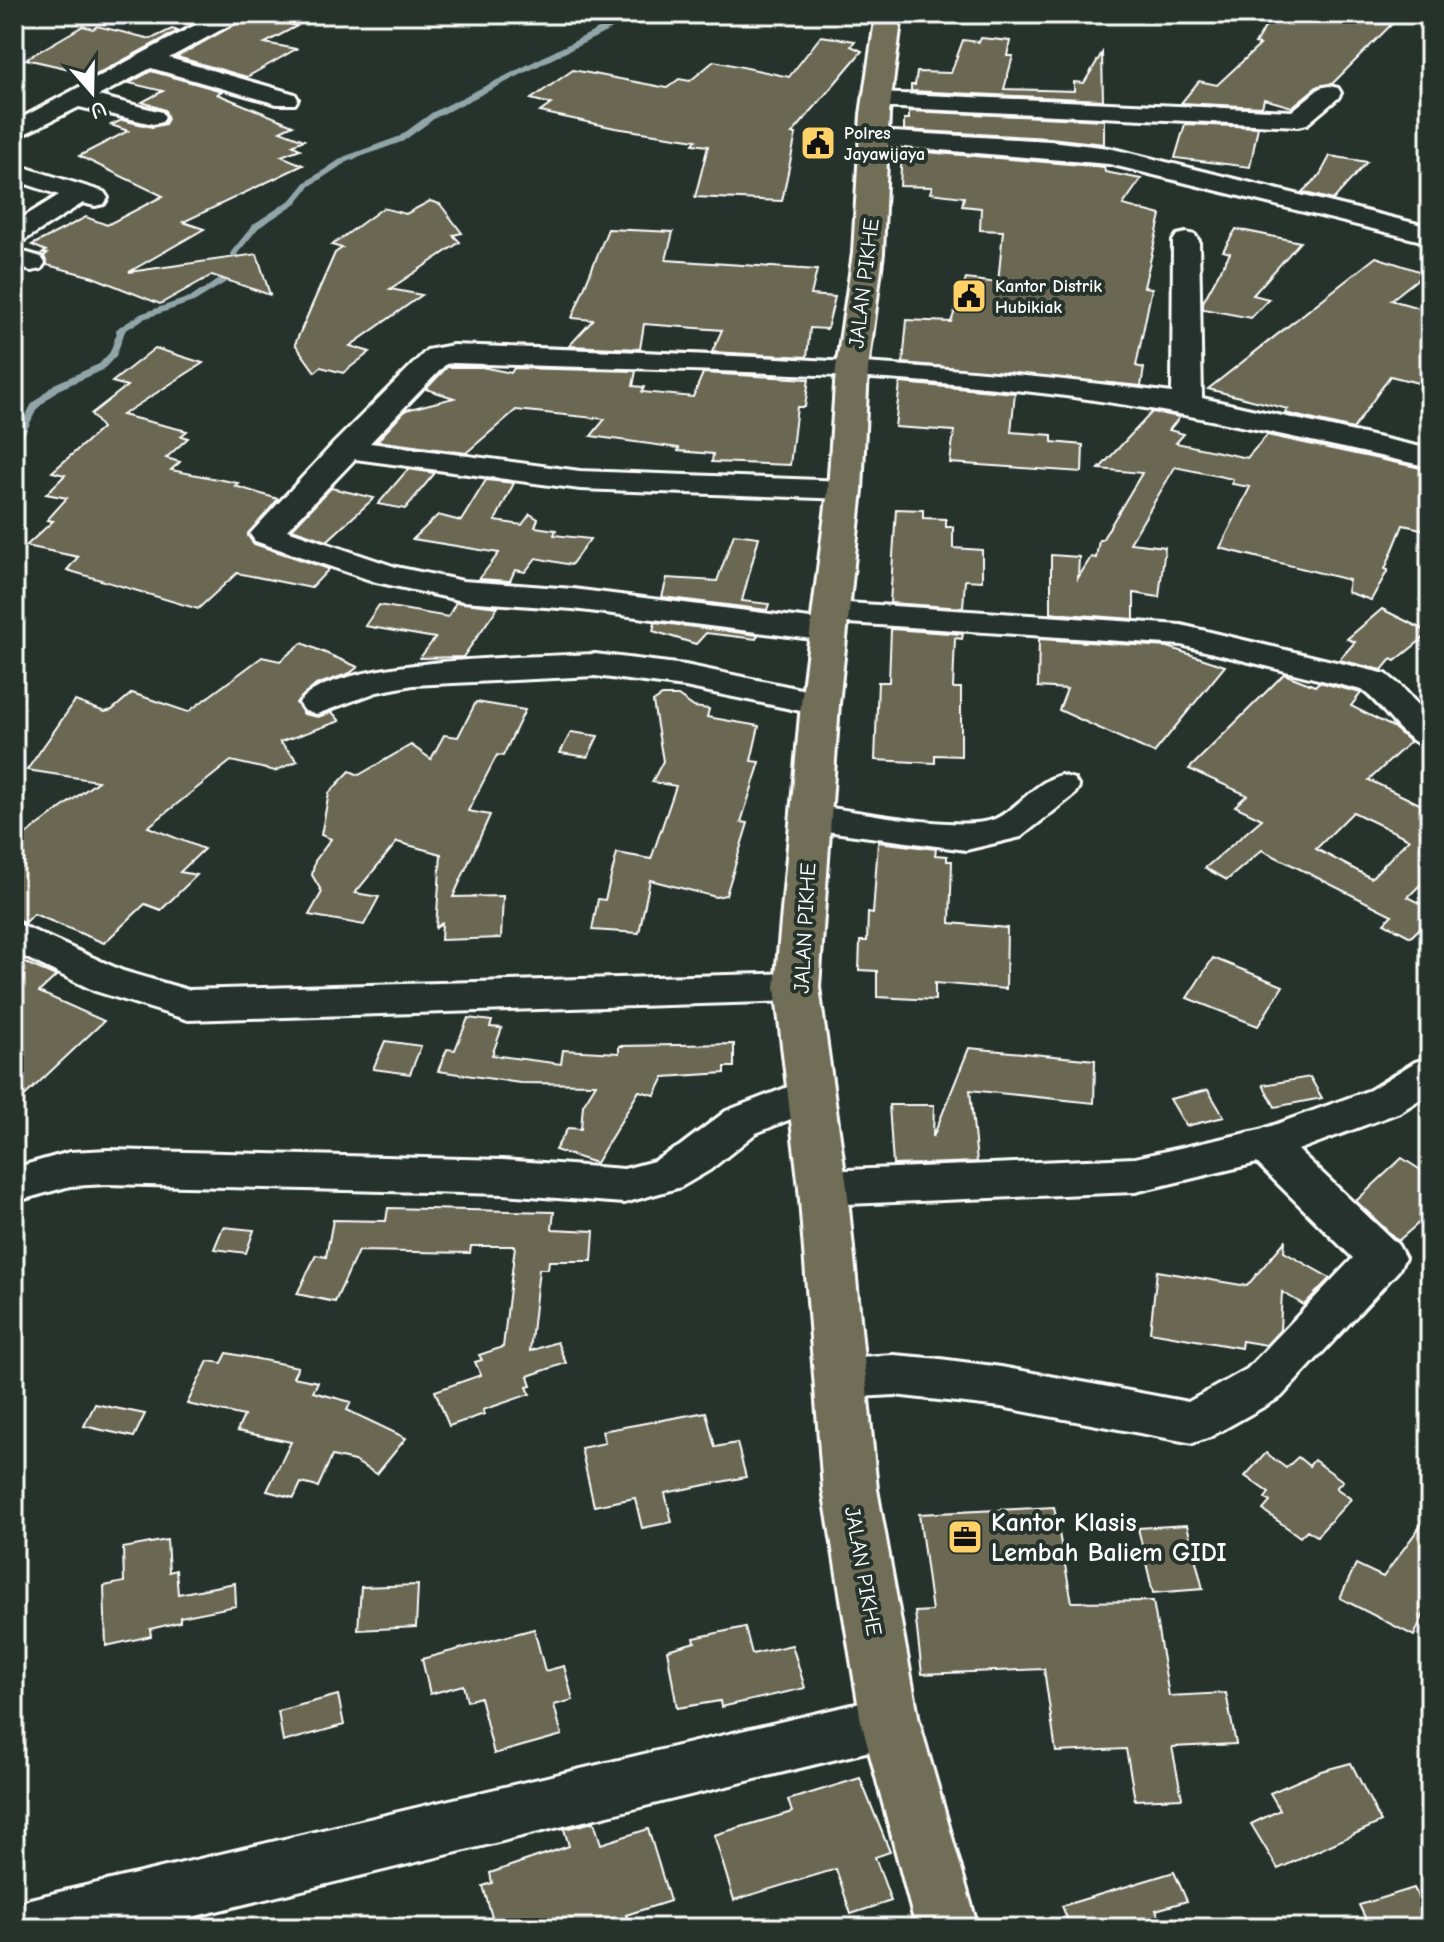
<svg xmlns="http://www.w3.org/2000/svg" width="1444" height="1942" viewBox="0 0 1444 1942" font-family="'Comic Neue',sans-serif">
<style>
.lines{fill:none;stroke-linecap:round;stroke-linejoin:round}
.stream-far1{stroke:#92a6aa;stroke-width:6}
.stream{stroke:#92a6aa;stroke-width:7}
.building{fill:#6a6853;stroke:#fff;stroke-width:2;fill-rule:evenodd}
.minor-casing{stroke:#fff;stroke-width:6}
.highway-casing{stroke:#fff;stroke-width:6}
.minor{fill:#26332d;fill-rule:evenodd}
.highway{fill:#716e59;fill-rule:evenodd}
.labels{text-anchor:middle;stroke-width:8;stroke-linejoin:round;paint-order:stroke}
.far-poi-label{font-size:18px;font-weight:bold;fill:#fff;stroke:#26332d;text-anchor:start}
.street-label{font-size:22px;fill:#fff;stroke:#26332d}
.near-poi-label{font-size:26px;font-weight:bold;fill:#fff;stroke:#26332d;text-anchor:start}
</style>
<rect width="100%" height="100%" fill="#26332d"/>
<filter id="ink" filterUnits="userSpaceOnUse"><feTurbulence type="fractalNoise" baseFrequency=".0125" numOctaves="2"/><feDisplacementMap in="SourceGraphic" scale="16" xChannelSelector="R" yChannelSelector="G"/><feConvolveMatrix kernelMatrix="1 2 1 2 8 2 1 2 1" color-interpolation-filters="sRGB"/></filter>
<g filter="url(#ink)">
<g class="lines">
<path class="stream-far1" d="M119,331L143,316L193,299L240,270L234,253L256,226L294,201L308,184L346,159L401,139L434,115L635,14"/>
<path class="stream" d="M14,448L34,407L56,387L101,367L113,354L122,329"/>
</g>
<g class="building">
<path d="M253,14L297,26L265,43L296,49L247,77L177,57Z"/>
<path d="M1273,14L1352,25L1355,17L1393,23L1332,84L1318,86L1292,107L1264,99L1262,107L1181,103L1199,81L1217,85L1260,45L1255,44Z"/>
<path d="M83,26L93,29L97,26L151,39L172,29L178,31L96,75L26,59Z"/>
<path d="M821,36L855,41L851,46L862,51L792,134H796L782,201L695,197L708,146L693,144L696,140L615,128L540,112L551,104L531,99L573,70L667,88L679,79L690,81L714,61L789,77Z"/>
<path d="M981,38L1010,41L1007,56H1013L1004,89L1074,91V82L1084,83L1102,53L1103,100L911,91V85H915L917,72L951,73L963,40L979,42Z"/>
<path d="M151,71L222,91L217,94L293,125L280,131L304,140L292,145L300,149L281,156L303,165L183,222L204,229L129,272L257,254L270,295L212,275L160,304L93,277L47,265L44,256L47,254L43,253L46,251L32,245L86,217L107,225L163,196L79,156L128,131L111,125L122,120L152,127L165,124L168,119L165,110L142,102L163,91L129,83Z"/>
<path d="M909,111L1104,120V144L1050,138L904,130V119H909Z"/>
<path d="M1185,124L1258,127L1250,167L1175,158Z"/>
<path d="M902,150L1104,167L1105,172L1141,179L1123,205L1161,215L1144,287L1152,288L1136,366L1144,368L1141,386L903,363L907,320L951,322L966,279L998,283L1003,231L980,230L981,208L962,206L964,197L930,193L932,187L900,186Z"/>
<path d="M1330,156L1367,162L1333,200L1302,192L1320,175Z"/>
<path d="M430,201L440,204L462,233L453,235L460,242L390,289L422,295L350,346L370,352L343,373L321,367L315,372L295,344L335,253L342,248L332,245L383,208L406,214Z"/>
<path d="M608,229L673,232L666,260L817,270L811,295L835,297L827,329L810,328L807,357L712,352L722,330L644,324L640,349L569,346L593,320L572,318Z"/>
<path d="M1236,229L1300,242L1253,295L1269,299L1251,318L1203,309V302L1230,253L1223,251Z"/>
<path d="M1376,257L1425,273L1391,300L1430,311V386L1390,376L1353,429L1285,413L1288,409L1208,389Z"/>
<path d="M155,348L203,363L122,415L187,431L181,436L188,438L166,458L180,462L171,470L238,483L235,486L278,499L248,536L254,544L329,569L311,588L237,573L198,609L67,570L78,557L26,546L53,521L47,520L67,498L46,494L65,475L52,472L102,428L91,414L127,386L112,382Z"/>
<path d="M447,367H482L511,373L514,368L636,371L633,386L644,387L642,392L693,397L703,373L809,379L805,407H797L790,465L712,462L713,454L678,451L679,448L591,436L605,419L516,410L466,453L377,441L406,410L454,398L426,389Z"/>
<path d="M900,383L1015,393L1011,432L1052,435V442L1083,445L1082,472L950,463L954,431L895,427Z"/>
<path d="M1152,412L1180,417L1169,430L1184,434L1176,443L1247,458L1267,435L1430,470V531L1403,525L1385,569L1388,570L1371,600L1347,592L1349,580L1220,548L1250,487L1232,484L1233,479L1175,467L1130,543L1165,547L1159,597L1134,593V619L1051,613V555L1079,557L1078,578L1091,557L1096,558L1099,540H1102L1142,473L1099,469Z"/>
<path d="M408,469L435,473L405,509L378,504Z"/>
<path d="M486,480L514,483L495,521L522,525L530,514L538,519L535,527L556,530L554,535L590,539L571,565L536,558L525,572L515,570L510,581L479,579L499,553L413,539L438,515L461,521Z"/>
<path d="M331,488L374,498L327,541L292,529Z"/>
<path d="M896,509L923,510V518L946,519V527H953V548L982,550V581L965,580L963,608L890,603Z"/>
<path d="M734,534L759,537L742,601L769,604L767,610L662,597L667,578L717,581Z"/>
<path d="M456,602L498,607L463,657L420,658L435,638L365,626L379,605L448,617Z"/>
<path d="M1382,609L1430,633L1395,661L1391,659L1382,670L1339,660L1355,642L1347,639Z"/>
<path d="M655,622L758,635L756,639L706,633L696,644L653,631Z"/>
<path d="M891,629L963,634L962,639L955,638L953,688H961V756L935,755V763L875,760L878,682H889Z"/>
<path d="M1039,639L1168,647L1225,666L1154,753L1059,710L1067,689L1038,687Z"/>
<path d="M302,643L358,667L350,673L316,685L296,703L304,714L318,717L332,712L340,721L280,742L298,761L275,771L231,761L148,827L204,849L180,872L197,875L161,910L145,904L104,943L34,914L24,923L14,919V843L98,781L27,770L75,701L105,712L112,710L132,693L188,712L262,657L280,661Z"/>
<path d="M1284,674L1315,686L1319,682L1361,693L1351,706L1393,727L1410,742L1369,780L1430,809V875L1408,897L1430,908V918L1411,937L1384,923L1392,915L1262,850L1227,880L1205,868L1262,819L1235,806L1247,795L1189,769ZM1353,812L1409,839L1371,878L1316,849Z"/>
<path d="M662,696H678L694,707L709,709L707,717L759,726L751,761L760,762L741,822L748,823L726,895L716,897L650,880L639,933L592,930L598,899L605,900L617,853L651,859L676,786L652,782L663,761L653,702Z"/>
<path d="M476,702L525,710L503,756L497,755L468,811L490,815L453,897L503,896L501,938L441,940L442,923L436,928L441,854L397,842L355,893L379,897L364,925L309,915L322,892L312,875L315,861L331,839L321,835L329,793L350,771L359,775L411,745L431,759L444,735L458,737Z"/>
<path d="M571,732L598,736L588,757L560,753Z"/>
<path d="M878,842L936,849L935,855L947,856V861H952L950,923L1007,928L1006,989L935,983V1000L877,997V971L859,970L860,941H867L868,913L873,914Z"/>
<path d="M14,958L56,976L39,992L104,1021L14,1106Z"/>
<path d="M1213,958L1283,986L1258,1026L1187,998Z"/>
<path d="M468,1018L492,1021L490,1027L502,1028L492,1055L561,1064L563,1050L619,1053V1046L734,1044V1067H725V1073L664,1077L655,1095L639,1091L596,1163L555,1150L568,1128L581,1129L583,1105L596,1084L520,1083L438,1071L447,1049L455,1050Z"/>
<path d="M385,1041L421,1046L410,1074L373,1069Z"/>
<path d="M969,1048L1095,1060L1094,1103L970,1090L977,1162L893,1165L889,1105H934L933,1137Z"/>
<path d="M1310,1077L1322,1098L1275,1107L1263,1085Z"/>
<path d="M1208,1090L1224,1117L1186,1126L1170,1099Z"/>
<path d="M1402,1158L1430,1176V1213L1398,1241L1356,1201Z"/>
<path d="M388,1208L554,1212L552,1229L594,1231L592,1261H549L548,1269H539L530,1351L557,1342L566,1363L528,1376L531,1386L527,1387L530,1394L483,1410L484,1414L449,1426L435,1391L481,1375L475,1362L482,1360L479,1355L503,1347L515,1246H471L470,1253L358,1251L335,1302L297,1294L316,1255L326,1257L333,1220L386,1221Z"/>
<path d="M223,1227L254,1230L246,1253L214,1249Z"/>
<path d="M1285,1241L1284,1252L1330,1278L1304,1305L1282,1292L1280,1330L1266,1345L1242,1341L1241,1348L1150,1332L1157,1271L1247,1286Z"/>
<path d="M227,1353L298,1367L293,1377L318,1382L313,1392L351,1402L347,1410L406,1438L377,1474L354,1461L332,1456L318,1487L301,1483L294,1498L267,1491L291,1442L237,1431L244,1416L187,1404L208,1361L222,1363Z"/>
<path d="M95,1404L145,1414L134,1437L84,1426Z"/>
<path d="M706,1412L715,1447L737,1443L746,1477L665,1493L672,1522L642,1528L635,1498L594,1506L581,1448L605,1443L602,1431Z"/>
<path d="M1266,1453L1286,1468L1298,1457L1309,1466L1314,1460L1343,1481L1336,1488L1351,1499L1317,1536L1307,1530L1300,1537L1263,1510L1270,1502L1265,1498L1269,1493L1245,1476Z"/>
<path d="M1054,1507L1072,1602L1153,1601L1169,1696L1226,1693L1236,1744L1172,1747L1182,1798L1135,1800L1126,1749L1056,1752L1044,1669L922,1674L915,1612L932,1611L919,1514Z"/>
<path d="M1430,1513V1600L1414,1636L1340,1598L1356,1564L1383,1577Z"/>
<path d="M1187,1525L1203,1589L1153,1593L1138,1528Z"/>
<path d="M167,1540L169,1572L176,1570L178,1594L235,1583L236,1606L180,1617V1622L150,1629L151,1636L106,1646L104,1586L124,1582L123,1548Z"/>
<path d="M418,1585L416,1627L358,1630L361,1587Z"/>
<path d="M745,1627L752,1654L792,1645L805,1688L721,1707L720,1701L677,1708L667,1650L695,1642L694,1638Z"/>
<path d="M534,1629L545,1671L564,1666L573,1700L554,1705L562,1735L494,1754L480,1697L467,1701L463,1685L430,1694L422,1659Z"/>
<path d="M338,1695L344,1725L283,1742L278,1711Z"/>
<path d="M1351,1763L1381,1822L1278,1869L1251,1824L1280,1810L1270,1793L1321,1771Z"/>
<path d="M860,1778L890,1852L875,1857L891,1901L851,1914L836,1869L734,1900L714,1835L792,1812L788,1800Z"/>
<path d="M594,1822L601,1844L648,1829L670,1901L626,1915L631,1928H495L483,1886L492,1883L490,1873L569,1846L564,1829Z"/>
<path d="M1174,1872L1187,1901L1156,1910L1164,1928H1071L1062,1906Z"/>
<path d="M1414,1888L1430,1920V1928H1370L1359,1905Z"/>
</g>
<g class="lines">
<defs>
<g id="minor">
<path d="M216,14H244L241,19L169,58L295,94L298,99L295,104H277L151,68L98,96L162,112L165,117L162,122L153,124L79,107L14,139V122Z"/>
<path d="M1329,86L1338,88L1341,93L1338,98L1307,124L1298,126L878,107L869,105L866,100L869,95L878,93L1292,111L1320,88Z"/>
<path d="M876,131L1050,141L1109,148L1430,227V243L1109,164L867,144L863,139L867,134Z"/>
<path d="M14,164L104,192L108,198L104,204L95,206L83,203L23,241L14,243V223L59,195L14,180Z"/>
<path d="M1186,233L1195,235L1199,241L1202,398L1430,449V467C1303,439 1179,410 1050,394C853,370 652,370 453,363L446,364L370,443L580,471L845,481L856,483L861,490L856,497L845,499L580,489L355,459L287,530L396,567L463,581L573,589L826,621L820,619L815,612L820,605L832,602L1181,625L1386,674L1402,687L1430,719V748C1399,740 1387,708 1362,690L1181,645L833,622L840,624L845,631L840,638L828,641L573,609L463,601L376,582L255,541L250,534L334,443L427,350L453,345C694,354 933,360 1172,393L1173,241L1177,235Z"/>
<path d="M14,249L41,257L45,263L41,269L31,271L14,266Z"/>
<path d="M595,654L685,665L820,693L832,696L838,704L832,712L820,715L685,687L595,676L413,685L377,692L317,714L305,711L299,703C330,657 538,657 595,654Z"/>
<path d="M1061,775L1074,779L1079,787L1074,795L1021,837L966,850L811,829L798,826L792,817L798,808L811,805C852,810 960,833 995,819C1019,808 1034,782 1061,775Z"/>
<path d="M14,922L123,971L188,990L797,973L811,977L817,987L811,997L797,1001L188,1020L95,991L14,952Z"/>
<path d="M1430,1058V1093L1400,1112L1298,1150L1398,1245L1405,1258L1398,1271L1281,1397L1210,1437L1193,1443L1001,1407L894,1395L840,1398L823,1392L816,1378L823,1364L840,1358L894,1355L940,1359L1001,1367L1188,1402L1247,1369L1353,1258L1257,1163L1135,1192L823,1205L807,1200L801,1188L807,1176L823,1171L1135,1158L1260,1130L1370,1090L1415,1062Z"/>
<path d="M811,1078L826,1083L832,1094L826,1105L756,1133L710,1170L681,1187L624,1203L503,1194L108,1184L70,1186L14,1202V1168L70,1152L108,1150L503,1160L624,1169L654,1161L680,1146L726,1111Z"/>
<path d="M890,1696L909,1703L917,1721L909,1739L890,1746L147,1928H14V1906L30,1899Z"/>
</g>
<path id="highway" d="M876,14H902L889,114L883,253L868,369L862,490L839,704L819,987L847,1188L877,1489L919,1721L978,1928H916L861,1721L823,1489L799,1188L775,987L801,704L828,490L836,369L853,253L861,114Z"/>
</defs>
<use href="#minor" class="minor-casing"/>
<use href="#highway" class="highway-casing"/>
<use href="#minor" class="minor"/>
<use href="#highway" class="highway"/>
</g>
</g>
<defs>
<symbol id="civic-square" viewBox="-11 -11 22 22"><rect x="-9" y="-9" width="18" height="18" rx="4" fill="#ffd166" stroke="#26332d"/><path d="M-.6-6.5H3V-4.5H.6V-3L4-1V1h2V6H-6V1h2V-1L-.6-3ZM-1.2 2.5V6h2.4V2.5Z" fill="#111"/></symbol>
<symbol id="office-square" viewBox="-11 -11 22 22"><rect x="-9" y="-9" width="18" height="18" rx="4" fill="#ffd166" stroke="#26332d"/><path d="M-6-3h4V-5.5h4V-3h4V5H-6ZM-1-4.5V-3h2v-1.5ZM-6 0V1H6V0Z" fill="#111"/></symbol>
</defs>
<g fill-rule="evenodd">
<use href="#civic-square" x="798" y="123" width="40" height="40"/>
<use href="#civic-square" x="949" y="276" width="40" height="40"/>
<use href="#office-square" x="945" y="1517" width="40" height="40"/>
</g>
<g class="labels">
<g class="far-poi-label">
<text x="844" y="139">Polres<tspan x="844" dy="21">Jayawijaya</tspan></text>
<text x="995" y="292">Kantor Distrik<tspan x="995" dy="21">Hubikiak</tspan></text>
</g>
<g class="street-label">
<text transform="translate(863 283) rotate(-83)" y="8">JALAN PIKHE</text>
<text transform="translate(804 928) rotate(-87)" y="8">JALAN PIKHE</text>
<text transform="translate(864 1571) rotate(80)" y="8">JALAN PIKHE</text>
</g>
<g class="near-poi-label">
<text x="991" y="1531">Kantor Klasis<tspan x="991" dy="30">Lembah Baliem GIDI</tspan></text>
</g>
</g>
<rect width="1444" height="1942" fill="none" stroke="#26332d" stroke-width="48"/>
<rect x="24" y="24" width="1396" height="1894" fill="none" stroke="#fff" stroke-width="3" filter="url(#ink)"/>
<g transform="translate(92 92) rotate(160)" stroke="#26332d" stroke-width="6" paint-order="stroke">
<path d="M0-6L14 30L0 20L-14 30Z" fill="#ffffff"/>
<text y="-12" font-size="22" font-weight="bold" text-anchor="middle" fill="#ffffff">U</text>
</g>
</svg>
